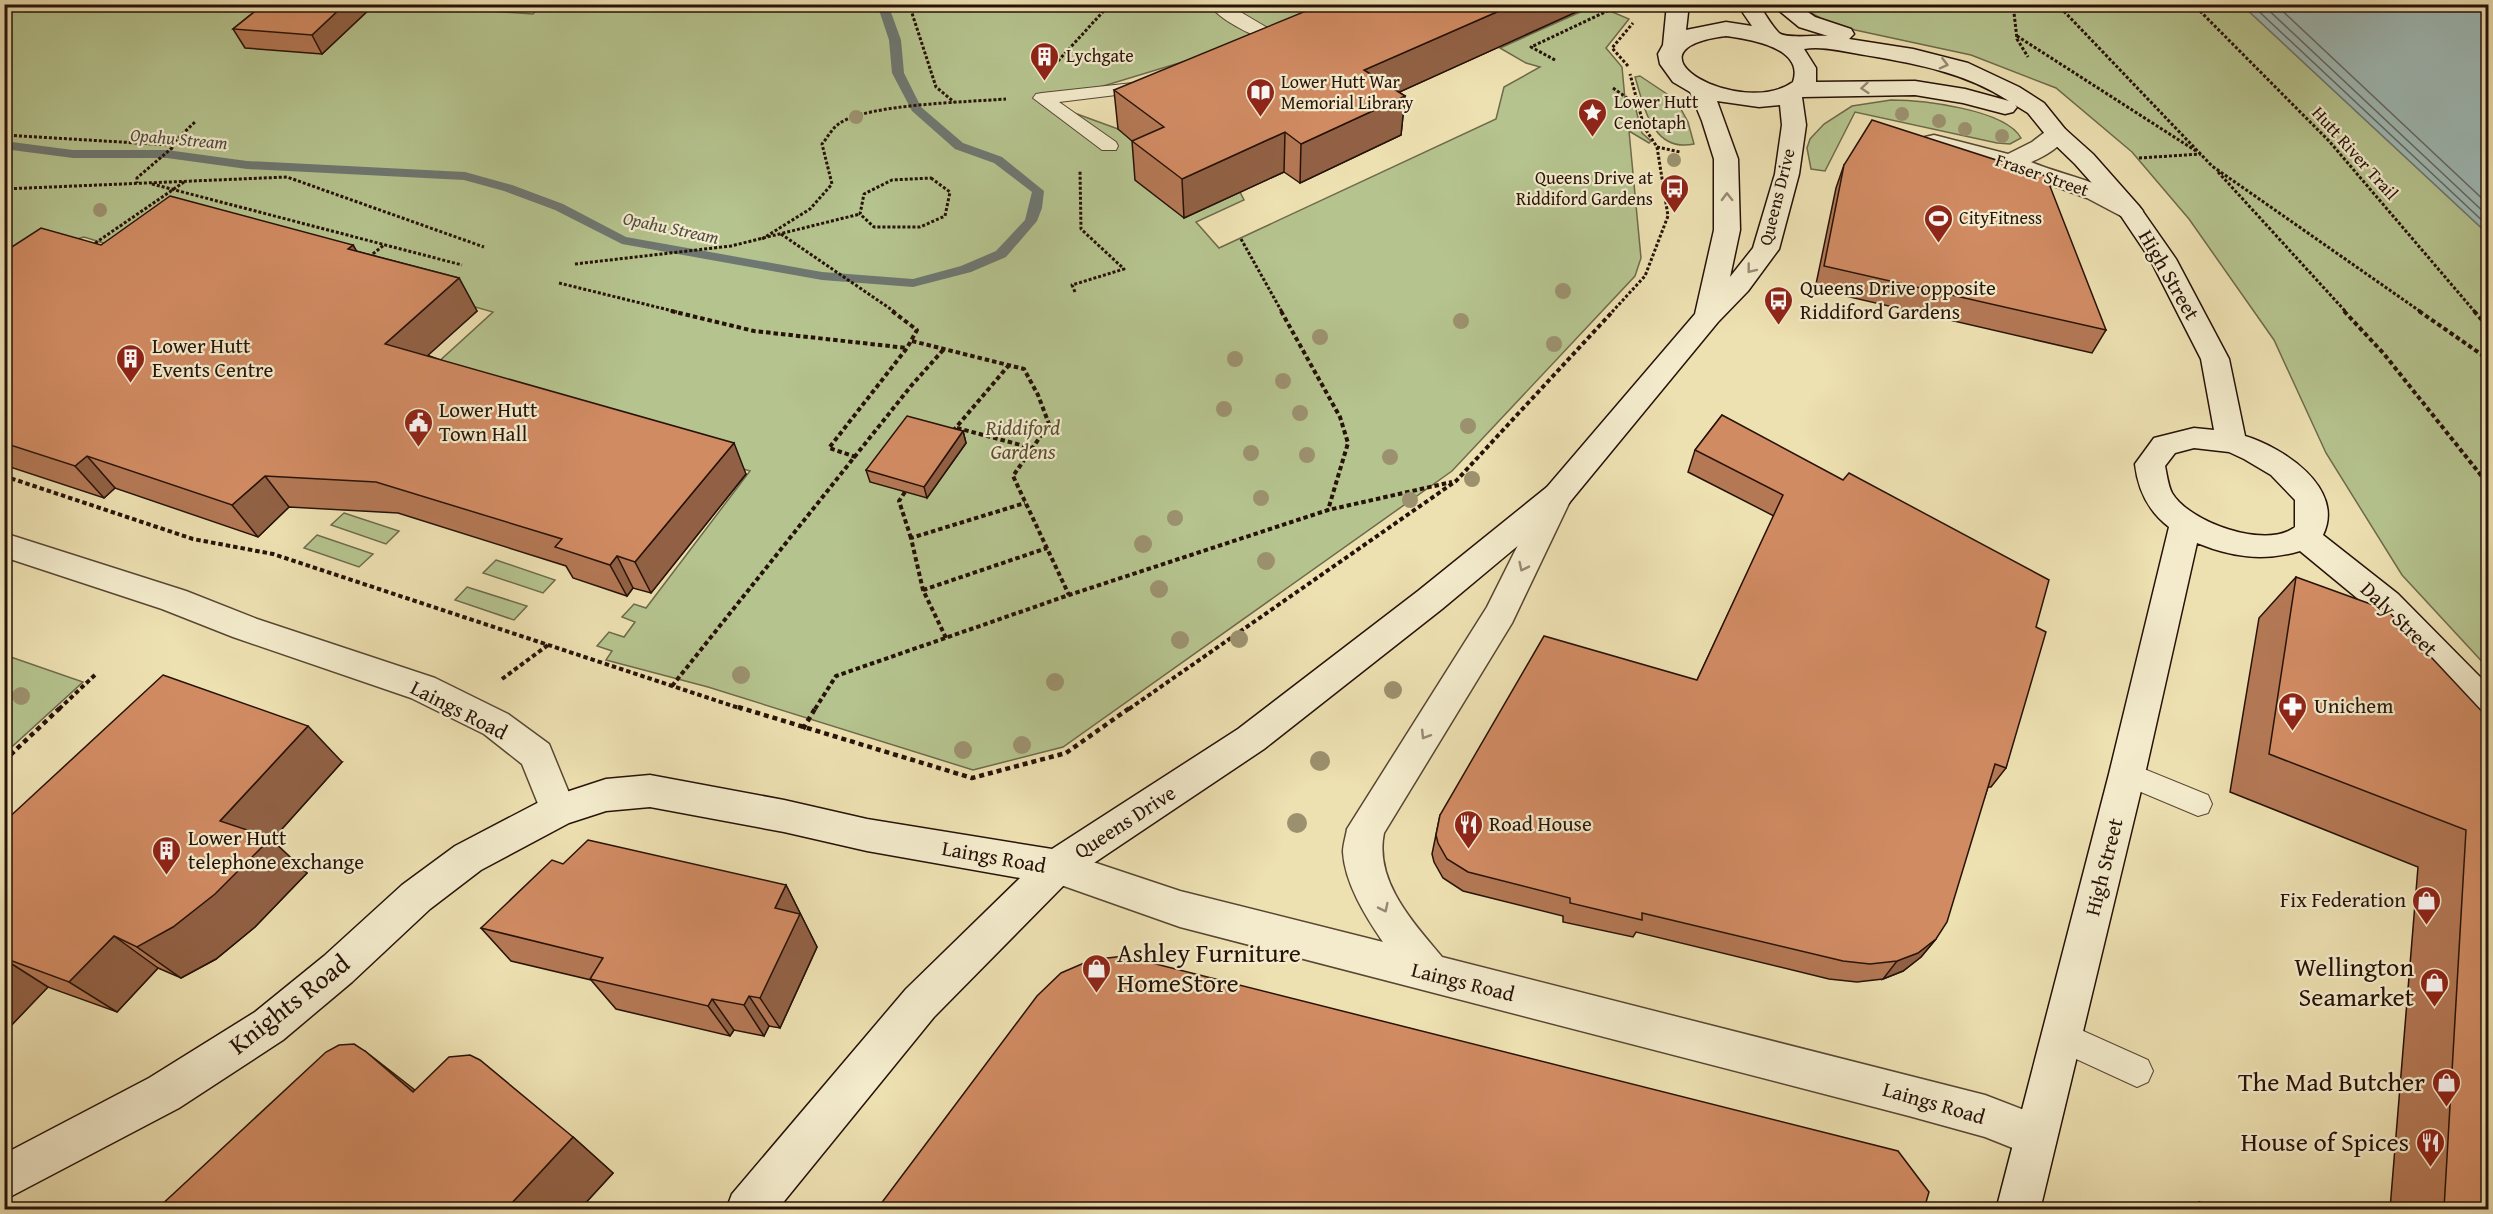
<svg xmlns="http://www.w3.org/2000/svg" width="2493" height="1214" viewBox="0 0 2493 1214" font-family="'Gentium Book Plus',serif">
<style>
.green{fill:#b5c38e;stroke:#6e6a4b;stroke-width:1.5}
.water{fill:#9ebab7;stroke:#6e7771;stroke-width:1.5}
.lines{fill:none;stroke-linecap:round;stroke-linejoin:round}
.shore{stroke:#626660;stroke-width:1.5}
.stream{fill:#6e7771;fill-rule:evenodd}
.lane-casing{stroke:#584632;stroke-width:2}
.street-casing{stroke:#584632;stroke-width:3}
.secondary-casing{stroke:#271208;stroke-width:3}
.path-far2{stroke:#271208;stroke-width:3;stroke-dasharray:3 2;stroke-linecap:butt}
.path-far1{stroke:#271208;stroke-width:4;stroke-dasharray:4.5 3;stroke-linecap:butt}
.path{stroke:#271208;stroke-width:4.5;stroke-dasharray:5 4;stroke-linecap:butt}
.lane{fill:#f3ebcc;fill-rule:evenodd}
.street{fill:#f3ebcc;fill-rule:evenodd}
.secondary{fill:#f3ebcc;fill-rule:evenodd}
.tree{fill:#9c916e}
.wall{fill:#b47855;stroke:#271208;stroke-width:1.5}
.shaded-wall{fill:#926145;stroke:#271208;stroke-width:1.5}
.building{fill:#d18b63;stroke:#271208;stroke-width:1.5}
.oneway{stroke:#978974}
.labels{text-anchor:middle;stroke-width:4.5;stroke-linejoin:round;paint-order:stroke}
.far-poi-label{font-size:18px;fill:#271208;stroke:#f3ebcc;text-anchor:start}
.far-water-label{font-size:18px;font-style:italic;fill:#514d45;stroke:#f3ebcc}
.far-street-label{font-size:18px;fill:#271208;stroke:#f3ebcc}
.street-label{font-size:21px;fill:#271208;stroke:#f3ebcc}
.poi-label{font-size:21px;fill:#271208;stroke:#f3ebcc;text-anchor:start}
.park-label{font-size:21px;font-style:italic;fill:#595037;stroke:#f3ebcc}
.near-poi-label{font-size:26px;fill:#271208;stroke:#f3ebcc;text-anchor:end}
.near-street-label{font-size:26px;fill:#271208;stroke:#f3ebcc}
</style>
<rect width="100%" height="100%" fill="#ede0b1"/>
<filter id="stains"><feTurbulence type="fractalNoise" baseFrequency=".00333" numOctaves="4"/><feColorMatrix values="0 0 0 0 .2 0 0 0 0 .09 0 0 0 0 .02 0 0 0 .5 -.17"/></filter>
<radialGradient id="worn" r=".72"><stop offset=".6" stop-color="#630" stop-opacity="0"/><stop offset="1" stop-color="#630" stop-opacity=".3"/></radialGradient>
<g class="green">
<path d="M391,4L533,14L542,4L1311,5L1323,15L1321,20L1047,103L1118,129L1166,166L1240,192L1244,200L1196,222L1219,248L1496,119L1504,87L1540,67L1526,63L1500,48L1596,5L1629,19L1606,48L1622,67L1625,99L1635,106L1642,133L1651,141L1649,143L1629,131L1641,258L1635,276L1452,471L1063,747L973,770L708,687L606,660L612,651L597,646L609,632L624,637L635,622L622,617L634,604L646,608L750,471L423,376L493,312L328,265L110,245L84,237L49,247L5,246L4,5Z"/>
<path d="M1797,5H2242L2488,234V668L2402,575L2326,453L2274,340L2189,219L2132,152L2056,88L1971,55L1855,30L1822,19Z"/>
<path d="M1640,76L1676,100L1688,122L1694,144C1652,153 1644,106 1635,77Z"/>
<path d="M1891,100C1921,100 2005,109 2021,138L2010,144L1997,143L1855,112L1825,171L1811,169L1807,148L1810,139L1824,124L1852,106Z"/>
<path d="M344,513L399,531L386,544L331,525Z"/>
<path d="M317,535L373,554L359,567L304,548Z"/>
<path d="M496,560L555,580L543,593L483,573Z"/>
<path d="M467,587L527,606L514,620L455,600Z"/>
<path d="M5,655L83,682L5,753L4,655Z"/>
</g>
<path class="water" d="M2242,5H2488V234Z"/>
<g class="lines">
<g class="shore">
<path d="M2251,4L2488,226"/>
<path d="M2262,4L2488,216"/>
<path d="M2275,4L2488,204"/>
</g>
<path class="stream" d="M877,4H888L901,40L904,73L921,107L963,143L1002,157L1044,191L1042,208L1037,221L1006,257L971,272L913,287L822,280L622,244L555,210L504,191L464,180L247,169L167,158H73L4,149V141L73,150H167L247,161L465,172L512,185L563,204L626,237L822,272L913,279L961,266L996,251L1025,220L1032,192L994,163L955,149L912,111L892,73L889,40Z"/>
<defs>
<g id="lane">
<path d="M1208,4H1227L1266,27L1296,34L1299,38L1296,42C1271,48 1224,24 1208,4Z"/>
<path d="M1151,81L1157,82L1160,86L1157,90L1059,102L1116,142L1118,146L1116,150H1102L1033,98L1036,94L1042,93Z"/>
<path d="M2127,762L2208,795L2212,804L2208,813L2198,816L2117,782L2113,774L2117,766Z"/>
<path d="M2061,1021L2148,1060L2153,1071L2148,1082L2137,1087L2050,1047L2045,1036L2050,1025Z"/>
</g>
<g id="street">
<path d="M2057,127L2065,129L2069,134C2060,147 2046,156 2031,162C2058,174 2127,188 2143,211L2139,216L2130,219L2121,216L2087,198L2001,167L1925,147L1922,142L1925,137L1934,135L2008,154L2032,142L2049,129Z"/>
<path d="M1558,484L1569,487L1573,495L1512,623L1384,833C1374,881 1413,922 1442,957L1985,1095L2050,1120L2057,1135L2050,1150L2035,1157L1985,1137L1909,1116L1180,927L1044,879L1038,867L1044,855L1057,850L1180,891L1383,942C1366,917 1345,884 1343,852C1343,845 1346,836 1347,829L1487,607L1547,487Z"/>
<path d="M4,533L186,591L257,619L435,678L508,714L549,744L576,810L571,821L558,826L545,821L522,764L484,734L411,698L233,637L162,609L4,557Z"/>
</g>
<path id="secondary" d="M1667,4H1689L1686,30L1726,22L1752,26L1737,4H1758C1765,13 1771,25 1779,33C1786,39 1816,35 1828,36L1799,27L1771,4H1796L1815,17L1851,29L1854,34L1849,39L1913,49L1968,63L2019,87L2044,103L2065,129L2093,154L2139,206L2176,259L2229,359L2245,436C2282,447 2346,488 2323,535L2398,594L2488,685V721L2476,717L2374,612L2300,551C2263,562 2232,557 2197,543L2145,774L2040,1210H1996L2109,774L2169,527C2148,511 2138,490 2135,464L2154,438L2194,428L2214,430L2201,359L2150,259L2121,216L2075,164L2049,139L2028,113L2015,105L2017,107L2013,112L2005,114L1963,103L1915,95L1802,97L1806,125L1799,174L1779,249L1748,291L1718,322L1569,503L1442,609L1264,749L1070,879L934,1017L777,1210H726L732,1194L906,989L1020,878L867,851L784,832L650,807L606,811L569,823L481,870L430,909L352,982L283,1040L179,1108L4,1200V1154L149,1078L255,1012L324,956L402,885L455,846L545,799L606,779L650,775L784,800L867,819L1052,849L1238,729L1418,591L1547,487L1695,314L1714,230V159L1702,121L1690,92L1673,82L1660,64L1658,54L1663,45ZM1726,36C1748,39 1805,47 1793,82C1741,119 1615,50 1726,36ZM1804,49C1821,46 1841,51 1859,54C1911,63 1963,71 2009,101L1965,89L1915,81L1816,82V68ZM1717,101L1759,107L1780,105L1782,125L1775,174L1753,248L1730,277L1740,230L1738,159ZM2194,448L2229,452L2244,459L2271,475L2295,500V527C2266,550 2189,522 2172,493C2168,485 2167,475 2165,466L2175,453Z"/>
</defs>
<use href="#lane" class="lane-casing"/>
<use href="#street" class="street-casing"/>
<use href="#secondary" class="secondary-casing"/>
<g class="path-far2">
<path d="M909,4L936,87L954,102"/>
<path d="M2013,4L2017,39L2028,57"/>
<path d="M2057,4L2212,166L2421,312"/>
<path d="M2193,4L2329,141L2475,312"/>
<path d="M2017,36L2196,151"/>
<path d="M1555,60L1531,47L1622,4"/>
<path d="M1058,61L1110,4"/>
<path d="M1628,66L1612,48L1633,23"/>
<path d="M1613,88L1637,105"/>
<path d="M4,135L171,145L172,148L137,178V183"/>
<path d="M171,145L196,121"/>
<path d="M1657,147L1680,152"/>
<path d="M2139,158L2201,154"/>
<path d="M2218,172L2346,312"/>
<path d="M931,178L950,192L945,216L920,227H874L860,214L864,194L892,180Z"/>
<path d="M152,184L462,265"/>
<path d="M4,189L287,177L484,247"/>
<path d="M781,234L895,312"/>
<path d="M762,239L810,209L832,184L822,144C827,138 833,127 840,123C868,104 969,102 1006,99"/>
<path d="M1241,239L1282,312"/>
<path d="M91,246L184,182"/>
<path d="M369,257L384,245"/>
<path d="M575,264L731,246L860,214"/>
<path d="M559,283L677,312"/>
<path d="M1075,292L1072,285L1124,269L1081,229L1080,171"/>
<path d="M1612,312L1645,276L1668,216L1657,147L1644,127L1630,74"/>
</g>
<g class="path-far1">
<path d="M671,311L754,331L907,348"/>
<path d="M1281,311L1340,417L1348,443L1328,510"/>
<path d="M2344,311L2384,354L2488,484"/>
<path d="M2419,311L2488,359"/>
<path d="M2474,311L2488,327"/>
<path d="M912,341L1024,369L1038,395L1049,424L1013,476L1069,595"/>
<path d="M957,428L1032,448"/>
<path d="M953,431L1009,365"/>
<path d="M856,457L829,448L907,348L917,330L892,311"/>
<path d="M4,476L193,539L273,554L742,709"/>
<path d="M905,492L899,501L911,538"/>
<path d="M923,590L1047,548"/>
<path d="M946,638L923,590L911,538L1025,503"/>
<path d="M502,679L548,645"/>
<path d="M672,686L911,386L944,349"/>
<path d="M59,709L97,673"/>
<path d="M815,709L836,676L1069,595L1328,510L1452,482"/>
<path d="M1129,709L1456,481L1613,311"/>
</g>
<g class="path">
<path d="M738,707L972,778L1066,753L1131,707"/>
<path d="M803,729L816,707"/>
<path d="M4,761L61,707"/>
</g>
<use href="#lane" class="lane"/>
<use href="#street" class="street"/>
<use href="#secondary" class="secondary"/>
</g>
<g class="tree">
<circle cx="1902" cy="114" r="7"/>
<circle cx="856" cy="117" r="7"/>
<circle cx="1939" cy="121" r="7"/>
<circle cx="1965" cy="129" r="7"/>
<circle cx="2002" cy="136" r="7"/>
<circle cx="1674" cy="160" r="7"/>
<circle cx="100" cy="210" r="7"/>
<circle cx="1563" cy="291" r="8"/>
<circle cx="1461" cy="321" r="8"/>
<circle cx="1320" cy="337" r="8"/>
<circle cx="1554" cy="344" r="8"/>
<circle cx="1235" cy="359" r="8"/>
<circle cx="1283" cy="381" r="8"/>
<circle cx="1224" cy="409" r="8"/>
<circle cx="1300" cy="413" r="8"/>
<circle cx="1468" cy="426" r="8"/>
<circle cx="1251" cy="453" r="8"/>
<circle cx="1307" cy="455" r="8"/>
<circle cx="1390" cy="457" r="8"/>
<circle cx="1472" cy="479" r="8"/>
<circle cx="1261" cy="498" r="8"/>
<circle cx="1410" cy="500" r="8"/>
<circle cx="1175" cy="518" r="8"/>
<circle cx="1143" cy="544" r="9"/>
<circle cx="1266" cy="561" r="9"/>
<circle cx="1159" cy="589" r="9"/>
<circle cx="1239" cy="639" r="9"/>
<circle cx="1180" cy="640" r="9"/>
<circle cx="741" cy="675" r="9"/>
<circle cx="1055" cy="682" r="9"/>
<circle cx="1393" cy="690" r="9"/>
<circle cx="21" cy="696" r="9"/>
<circle cx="1022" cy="745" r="9"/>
<circle cx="963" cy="750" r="9"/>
<circle cx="1320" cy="761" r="10"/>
<circle cx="1297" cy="823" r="10"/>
</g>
<g class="wall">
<path d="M264,4H375L322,54L245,48L233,29Z"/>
<path d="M1594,4L1399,92L1405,96L1401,135L1300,183L1284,172L1184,218L1135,180L1132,141L1118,129L1114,90Z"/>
<path d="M1844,165L2106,330L2092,353L1815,289L1836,188Z"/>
<path d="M101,245H353L356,251L459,278L477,311L427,355L746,474L651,593L633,588L627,596L573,578L566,566L398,513L289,507L258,537L115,488L104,498L4,465V252Z"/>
<path d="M1722,415L2036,627L2006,768L1991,787H1988L1936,939L1921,957L1903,971L1883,979L1857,982L1829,979L1636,932L1633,937L1563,922V916L1463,891L1443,878L1434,862L1432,854L1440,815L1697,680L1774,516L1688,472L1695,450Z"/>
<path d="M963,431L966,443L927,498L870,482L866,470Z"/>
<path d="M2296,577L2488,718V1209H2390L2418,867L2230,792L2259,618Z"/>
<path d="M342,762L272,840L307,873L255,927L216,959L181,978L158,968L117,1012L48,987L4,1033V822Z"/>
<path d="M563,864L786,885L817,947L780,1028L769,1026L764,1036L734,1030L730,1036L616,1009L591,980L511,961L481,928Z"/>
<path d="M415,1091L573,1137L613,1173L580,1209H157Z"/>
<path d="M2199,1202L2215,1209H2186Z"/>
</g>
<g class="shaded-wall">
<path d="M345,4H375L322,54L312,35Z"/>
<path d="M1515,4H1594L1362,109L1364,70Z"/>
<path d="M1405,96L1401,135L1300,183L1301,144Z"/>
<path d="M1285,132L1284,172L1184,218L1182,179Z"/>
<path d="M353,245L372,277L348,249Z"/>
<path d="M459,278L477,311L405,376L385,344Z"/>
<path d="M963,431L966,443L927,498L924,487Z"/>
<path d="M734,443L746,474L651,593L635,562Z"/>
<path d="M87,456L115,488L104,498L75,466Z"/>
<path d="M265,476L289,507L258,537L232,505Z"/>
<path d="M617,556L633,588L627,596L610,565Z"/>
<path d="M308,726L342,762L272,840L307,873L255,927L216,959L181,978L137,947L220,821Z"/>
<path d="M786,885L817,947L780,1028L760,998L775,908Z"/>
<path d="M114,936L158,968L117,1012L69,982Z"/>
<path d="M1936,939L1921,957L1903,971L1883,979L1897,961Z"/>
<path d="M4,959L48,987L4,1033Z"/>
<path d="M749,996L769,1026L764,1036L744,1005Z"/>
<path d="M712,999L734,1030L730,1036L708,1006Z"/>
<path d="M365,1051L415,1090L413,1092Z"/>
<path d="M573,1137L613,1173L580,1209H515L509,1206Z"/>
</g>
<g class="building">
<path d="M264,4H345L312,35L233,29Z"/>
<path d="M1323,4H1515L1364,70L1405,96L1301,144L1285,132L1182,179L1132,141L1164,127L1114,90Z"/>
<path d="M1872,120L2046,176L2106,330L1824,266L1844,165Z"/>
<path d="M170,196L353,245L348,249L459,278L385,344L734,443L635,562L617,556L610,565L555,547L562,539L376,482L265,476L232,505L87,456L75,466L4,443V252L41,228L101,245Z"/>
<path d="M1722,415L1843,480L1849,473L2049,580L2036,627L2046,632L2006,768L1995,764L1947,922L1936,939L1918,953L1897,961L1870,964L1843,961L1642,913V920L1570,903V898L1468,872L1447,859L1438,843L1436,835L1440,815L1544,636L1697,680L1783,495L1695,450Z"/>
<path d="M907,416L963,431L924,487L866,470Z"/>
<path d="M2296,577L2387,610L2488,718V1209H2444L2466,830L2269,754Z"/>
<path d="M163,675L308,726L220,821L271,838L215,894L173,927L137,947L114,936L69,982L4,958V822Z"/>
<path d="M588,840L786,885L775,908L800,914L760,998L749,996L744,1005L712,999L708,1006L590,979L603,958L481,928L552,860L563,864Z"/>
<path d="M1124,956L1898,1151L1929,1192L1924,1209H877L1037,996L1061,973L1091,960Z"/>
<path d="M354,1044L365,1051L413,1092L449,1057L470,1055L480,1060L573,1137L509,1206H491L488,1209H157L326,1052L339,1045Z"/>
<path d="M2199,1202L2215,1209H2198Z"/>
</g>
<defs><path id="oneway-chevron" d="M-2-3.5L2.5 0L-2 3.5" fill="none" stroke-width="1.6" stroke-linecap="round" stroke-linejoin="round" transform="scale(1.5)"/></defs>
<g class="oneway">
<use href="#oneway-chevron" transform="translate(1944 64) rotate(14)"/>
<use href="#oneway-chevron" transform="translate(1865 88) rotate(175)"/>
<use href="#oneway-chevron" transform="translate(1727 197) rotate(-91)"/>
<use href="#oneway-chevron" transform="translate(1751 269) rotate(128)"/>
<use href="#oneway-chevron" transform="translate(1523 567) rotate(116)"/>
<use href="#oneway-chevron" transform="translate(1425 735) rotate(122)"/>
<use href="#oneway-chevron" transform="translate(1384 908) rotate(64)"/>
</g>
<defs>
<symbol id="building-pin" viewBox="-11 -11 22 30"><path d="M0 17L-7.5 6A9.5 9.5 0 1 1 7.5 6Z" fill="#8f2418" stroke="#f3ebcc"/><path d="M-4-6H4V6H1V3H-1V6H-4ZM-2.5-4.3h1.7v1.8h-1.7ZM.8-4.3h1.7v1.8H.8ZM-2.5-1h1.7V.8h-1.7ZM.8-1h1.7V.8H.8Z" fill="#fff"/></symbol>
<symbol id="library-pin" viewBox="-11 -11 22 30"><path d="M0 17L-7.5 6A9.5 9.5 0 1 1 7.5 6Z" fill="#8f2418" stroke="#f3ebcc"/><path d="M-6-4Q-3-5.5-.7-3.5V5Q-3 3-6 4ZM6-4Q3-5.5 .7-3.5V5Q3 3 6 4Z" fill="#fff"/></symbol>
<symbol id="sight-pin" viewBox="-11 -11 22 30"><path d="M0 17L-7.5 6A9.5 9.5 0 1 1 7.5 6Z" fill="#8f2418" stroke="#f3ebcc"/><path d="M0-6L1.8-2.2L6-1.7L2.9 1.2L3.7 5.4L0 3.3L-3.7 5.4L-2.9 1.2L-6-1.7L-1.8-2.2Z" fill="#fff"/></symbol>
<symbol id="bus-pin" viewBox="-11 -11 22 30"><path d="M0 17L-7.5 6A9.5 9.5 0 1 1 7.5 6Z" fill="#8f2418" stroke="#f3ebcc"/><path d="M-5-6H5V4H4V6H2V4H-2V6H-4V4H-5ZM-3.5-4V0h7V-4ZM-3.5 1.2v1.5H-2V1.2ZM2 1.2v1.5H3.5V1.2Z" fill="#fff"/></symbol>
<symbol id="stadium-pin" viewBox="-11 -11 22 30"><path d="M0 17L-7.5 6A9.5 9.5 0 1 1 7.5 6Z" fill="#8f2418" stroke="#f3ebcc"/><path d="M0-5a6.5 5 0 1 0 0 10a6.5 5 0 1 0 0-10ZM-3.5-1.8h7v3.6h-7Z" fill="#fff"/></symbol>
<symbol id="civic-pin" viewBox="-11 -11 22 30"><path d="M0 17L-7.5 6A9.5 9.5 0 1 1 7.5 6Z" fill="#8f2418" stroke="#f3ebcc"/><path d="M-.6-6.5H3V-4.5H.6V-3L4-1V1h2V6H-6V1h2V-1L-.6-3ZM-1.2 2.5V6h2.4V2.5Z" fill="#fff"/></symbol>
<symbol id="pharmacy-pin" viewBox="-11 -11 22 30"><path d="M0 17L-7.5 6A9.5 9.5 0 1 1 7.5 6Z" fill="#8f2418" stroke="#f3ebcc"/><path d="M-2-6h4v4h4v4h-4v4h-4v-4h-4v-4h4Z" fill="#fff"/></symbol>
<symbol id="restaurant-pin" viewBox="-11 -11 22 30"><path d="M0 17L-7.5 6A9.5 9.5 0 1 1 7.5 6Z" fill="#8f2418" stroke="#f3ebcc"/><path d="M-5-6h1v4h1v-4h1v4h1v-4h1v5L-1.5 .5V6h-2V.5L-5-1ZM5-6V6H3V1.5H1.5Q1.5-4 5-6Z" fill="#fff"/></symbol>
<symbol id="shop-pin" viewBox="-11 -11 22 30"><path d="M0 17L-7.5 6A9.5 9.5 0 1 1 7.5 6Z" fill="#8f2418" stroke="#f3ebcc"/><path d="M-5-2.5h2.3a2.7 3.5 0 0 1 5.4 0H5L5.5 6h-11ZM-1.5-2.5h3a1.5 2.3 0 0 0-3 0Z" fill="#fff"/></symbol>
</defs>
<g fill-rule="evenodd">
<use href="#building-pin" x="1028" y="40" width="33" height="45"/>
<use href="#library-pin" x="1244" y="76" width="33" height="45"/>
<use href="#sight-pin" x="1576" y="96" width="33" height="45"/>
<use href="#bus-pin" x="1658" y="172" width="33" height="45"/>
<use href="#stadium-pin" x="1922" y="202" width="33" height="45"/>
<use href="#bus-pin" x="1762" y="284" width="33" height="45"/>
<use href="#building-pin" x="114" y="342" width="33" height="45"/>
<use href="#civic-pin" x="402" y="406" width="33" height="45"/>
<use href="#pharmacy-pin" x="2276" y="690" width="33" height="45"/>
<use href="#restaurant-pin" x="1452" y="808" width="33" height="45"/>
<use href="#building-pin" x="150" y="834" width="33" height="45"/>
<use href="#shop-pin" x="2410" y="884" width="33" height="45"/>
<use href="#shop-pin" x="1080" y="952" width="33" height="45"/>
<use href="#shop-pin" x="2418" y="966" width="33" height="45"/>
<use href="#shop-pin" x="2430" y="1066" width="33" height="45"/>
<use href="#restaurant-pin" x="2414" y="1126" width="33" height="45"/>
</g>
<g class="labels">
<g class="far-poi-label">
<text x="1066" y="62">Lychgate</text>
<text x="1281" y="88">Lower Hutt War<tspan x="1281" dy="21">Memorial Library</tspan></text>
<text x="1614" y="108">Lower Hutt<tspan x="1614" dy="21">Cenotaph</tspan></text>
<text x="1653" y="184" text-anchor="end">Queens Drive at<tspan x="1653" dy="21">Riddiford Gardens</tspan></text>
<text x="1959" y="224">CityFitness</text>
</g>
<g class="far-water-label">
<text transform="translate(179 139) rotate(5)" y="6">Opahu Stream</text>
<text transform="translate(671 228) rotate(12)" y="6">Opahu Stream</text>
</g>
<g class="far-street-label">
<text transform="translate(2355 153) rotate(48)" y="6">Hutt River Trail</text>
<text transform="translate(2042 175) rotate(19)" y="6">Fraser Street</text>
<text transform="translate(1777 197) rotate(-76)" y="6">Queens Drive</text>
</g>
<g class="street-label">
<text transform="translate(2169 275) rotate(60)" y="7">High Street</text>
<text transform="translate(2399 619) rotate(44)" y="7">Daly Street</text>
<text transform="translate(459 710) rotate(27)" y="7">Laings Road</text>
<text transform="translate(1125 822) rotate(-33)" y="7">Queens Drive</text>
<text transform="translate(994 857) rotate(10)" y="7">Laings Road</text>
<text transform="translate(2104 867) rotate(-76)" y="7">High Street</text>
<text transform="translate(1463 982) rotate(14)" y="7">Laings Road</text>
<text transform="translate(1934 1103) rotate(16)" y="7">Laings Road</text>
</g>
<g class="poi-label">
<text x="1800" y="295">Queens Drive opposite<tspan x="1800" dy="24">Riddiford Gardens</tspan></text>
<text x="152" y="353">Lower Hutt<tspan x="152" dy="24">Events Centre</tspan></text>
<text x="439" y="417">Lower Hutt<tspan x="439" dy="24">Town Hall</tspan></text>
<text x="2314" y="713">Unichem</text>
<text x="1489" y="831">Road House</text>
<text x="188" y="845">Lower Hutt<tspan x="188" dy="24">telephone exchange</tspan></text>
<text x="2406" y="907" text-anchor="end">Fix Federation</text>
</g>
<g class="park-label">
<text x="1023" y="435">Riddiford<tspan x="1023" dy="24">Gardens</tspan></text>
</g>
<g class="near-poi-label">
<text x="1117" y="962" text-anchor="start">Ashley Furniture<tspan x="1117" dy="30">HomeStore</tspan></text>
<text x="2414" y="976">Wellington<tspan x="2414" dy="30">Seamarket</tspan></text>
<text x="2425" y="1091">The Mad Butcher</text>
<text x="2409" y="1151">House of Spices</text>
</g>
<g class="near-street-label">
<text transform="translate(289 1004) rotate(-38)" y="9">Knights Road</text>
</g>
</g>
<rect width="2493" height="1214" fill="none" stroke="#ede0b1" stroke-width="24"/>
<rect x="6" y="6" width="2481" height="1202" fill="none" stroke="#271208" stroke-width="3"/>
<rect x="12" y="12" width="2469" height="1190" fill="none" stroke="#271208" stroke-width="1.5"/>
<rect width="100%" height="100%" filter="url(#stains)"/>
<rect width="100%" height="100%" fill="url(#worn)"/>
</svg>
